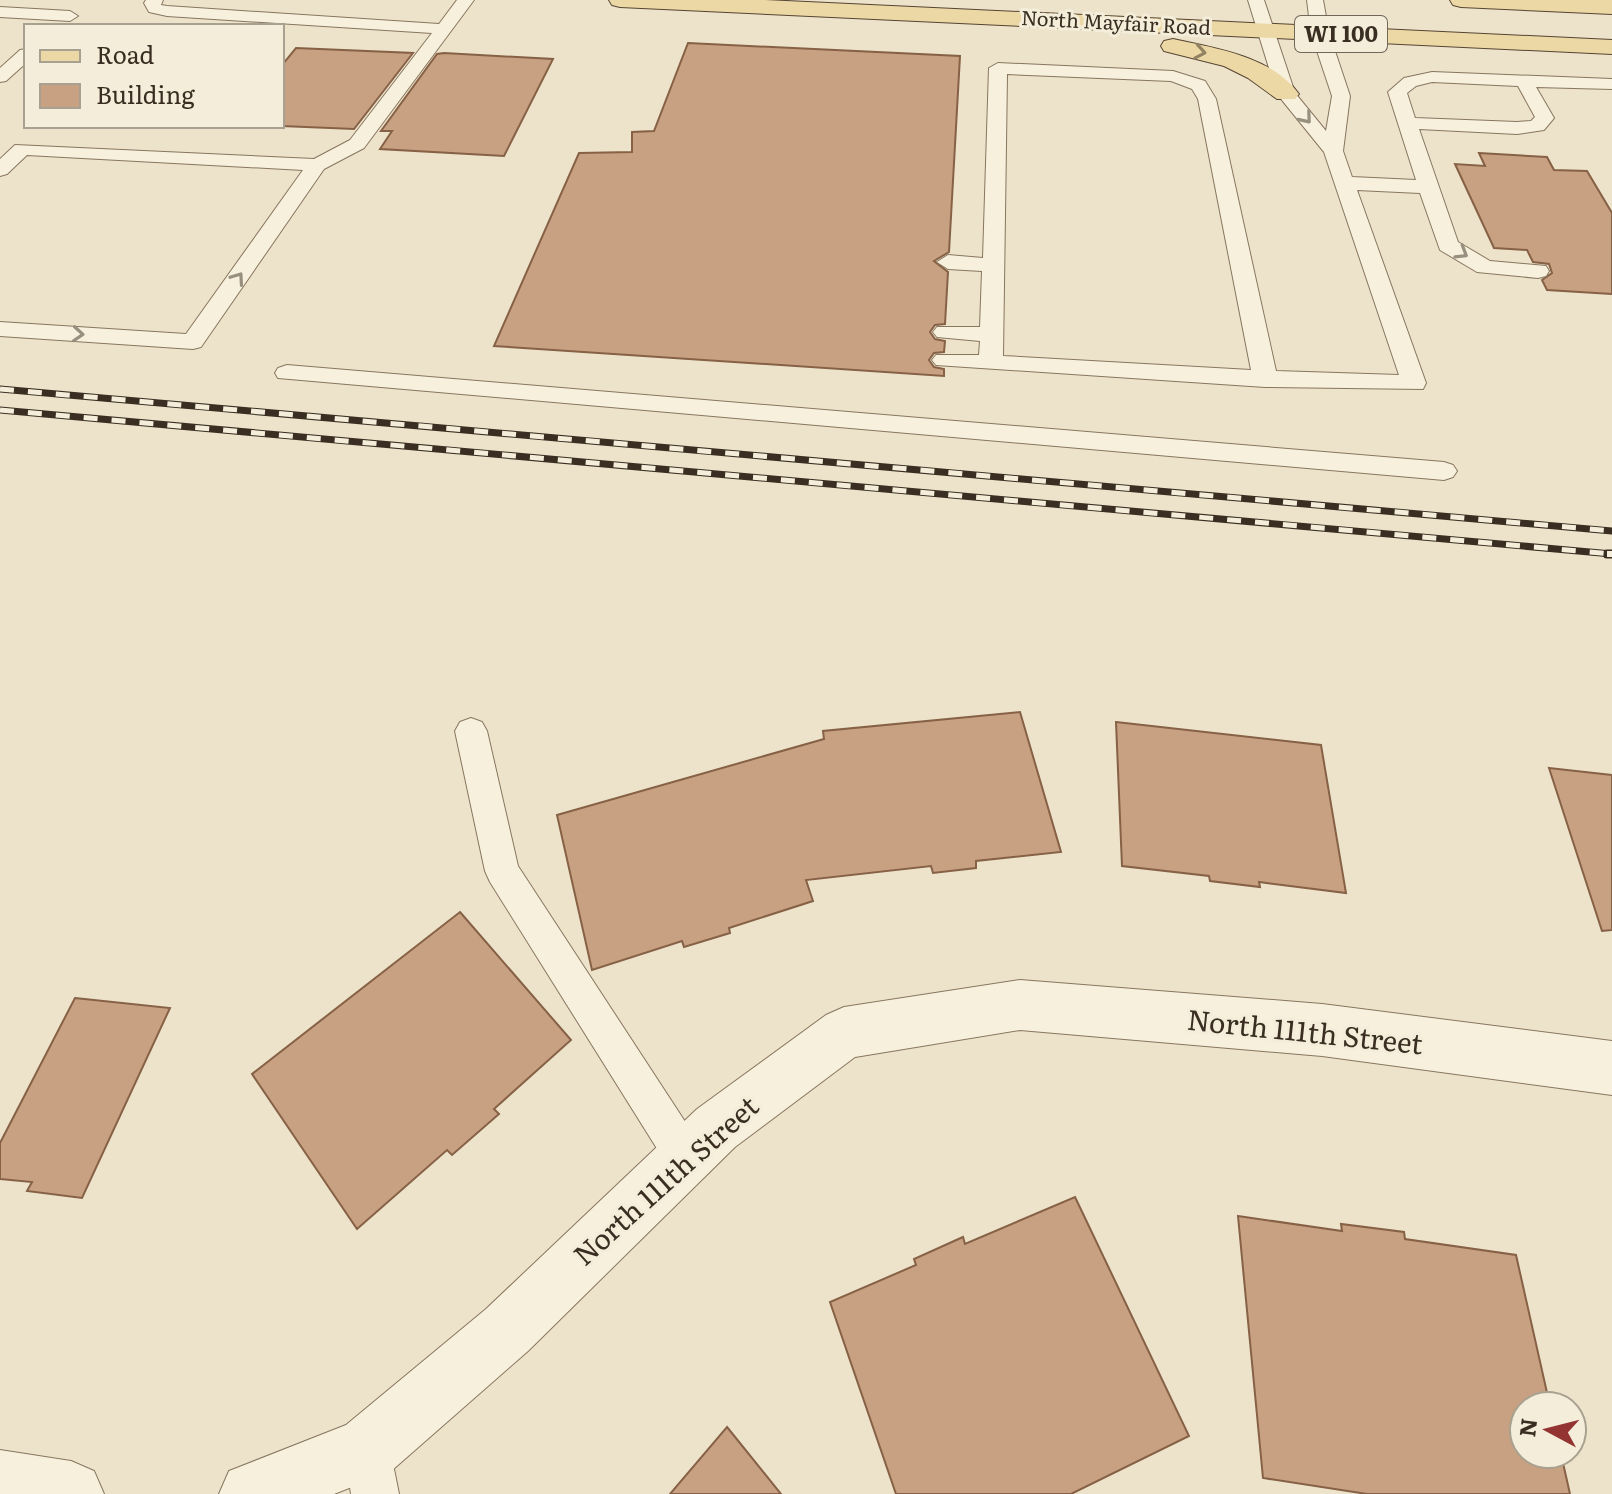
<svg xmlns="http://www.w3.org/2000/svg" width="1612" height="1494" viewBox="0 0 1612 1494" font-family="Literata,serif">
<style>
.building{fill:#c8a182;stroke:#866146;stroke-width:2}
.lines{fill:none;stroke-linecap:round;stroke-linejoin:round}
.lane-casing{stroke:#88765f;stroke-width:2}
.street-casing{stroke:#88765f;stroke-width:2}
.primary-casing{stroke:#564433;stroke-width:2}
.lane{fill:#f7f0dd;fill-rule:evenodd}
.street{fill:#f7f0dd;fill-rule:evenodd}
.primary{fill:#ecd8a5;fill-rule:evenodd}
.rail-far1-casing{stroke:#392e21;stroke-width:7}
.rail-casing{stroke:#392e21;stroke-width:9}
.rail-far1{stroke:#f4edd9;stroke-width:5;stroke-dasharray:14;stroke-linecap:butt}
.rail{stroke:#f4edd9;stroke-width:6;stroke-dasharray:18;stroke-linecap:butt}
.oneway{stroke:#928363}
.oneway2{stroke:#988f7f}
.labels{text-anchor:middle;stroke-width:6;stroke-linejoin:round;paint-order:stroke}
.far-street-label{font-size:20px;fill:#392e21;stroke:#f4edd9}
.shield{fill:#f4edd9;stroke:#716758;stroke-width:2}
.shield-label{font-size:22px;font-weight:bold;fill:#392e21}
.near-street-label{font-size:28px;fill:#392e21;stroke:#f4edd9}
</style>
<rect width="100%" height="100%" fill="#ece3ca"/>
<g class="building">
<path d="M688,43L960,56L949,252L934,261L948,272L945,324L935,325L930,332L935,339L945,341L944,352L934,353L929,360L934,367L944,369V376L494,346L579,153L632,152V132L654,131Z"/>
<path d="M296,48L413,53L354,129L282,126V65Z"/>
<path d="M444,53L553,59L504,156L380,149L392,131H381L437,54Z"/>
<path d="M1479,153L1547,157L1554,170L1587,171L1612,213V294L1547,290L1542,280L1552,273L1549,264L1533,262L1527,250L1494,248L1455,164L1485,166Z"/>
<path d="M1020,712L1061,852L976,861V868L933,873L931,866L806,880L813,901L729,928L730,933L684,947L682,941L592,970L557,815L824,739L823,731Z"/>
<path d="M1116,722L1321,745L1346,893L1259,882L1260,887L1210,881L1209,876L1122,866Z"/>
<path d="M1549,768L1612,775V930L1602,931Z"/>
<path d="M460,912L571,1040L494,1109L499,1114L452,1155L447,1150L357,1229L252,1074Z"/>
<path d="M75,998L170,1008L82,1198L27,1191L32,1182L0,1179V1143Z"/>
<path d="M1075,1197L1189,1436L1071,1494H896L830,1302L916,1265L914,1259L963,1237L965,1244Z"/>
<path d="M1238,1216L1342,1231L1341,1224L1404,1232L1405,1239L1516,1255L1550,1406H1524V1454H1561L1570,1494H1367L1263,1478Z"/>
<path d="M727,1427L781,1494H670Z"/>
</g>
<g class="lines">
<defs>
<g id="lane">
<path d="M146,0H163L161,5L167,6L439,24L457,0H474L364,148L324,169L201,347L193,349L0,336V322L186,334L303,170L27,155L7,174L0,176V159L15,145L314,159L350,140L432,33L167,16L149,12L144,3Z"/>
<path d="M1248,0H1264L1295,93L1326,131L1332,96L1311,33L1307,0H1323L1329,33L1350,96L1343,151L1352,177L1416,180L1388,92L1404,78L1432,72L1612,79V89L1536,87L1554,118L1544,130L1517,134L1419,129L1458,242L1490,261L1546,266L1549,271L1546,276L1538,278L1477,272L1440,250L1420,193L1357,190L1426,383L1423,389L1265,387L936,365L932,360L936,355H979L980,341L937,337L933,332L937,327H980L982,271L948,269L937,262L948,255L983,258L989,68L998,63L1173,71L1205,81L1216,99L1276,371L1399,375L1324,152L1277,94ZM1007,74L1171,81L1192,89L1198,99L1251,370L1003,356ZM1432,82L1518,86L1535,117L1531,121L1517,122L1415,118L1407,93L1416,86Z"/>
<path d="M0,7L70,11L78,16L70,21L0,17Z"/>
<path d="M26,49V63L6,81L0,82V68L20,50Z"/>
<path d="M287,365L1444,462L1453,465L1457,471L1453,477L1444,480L278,378L275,373L278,368Z"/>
<path d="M471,718L482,722L487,731L518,866L699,1143L705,1157L699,1171L685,1177L671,1171L490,882L485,871L455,731L460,722Z"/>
<path d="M367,1426L383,1433L390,1449L399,1494H351L344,1449L351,1433Z"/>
</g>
<g id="street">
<path d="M1020,980L1322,1004L1612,1041V1095L1322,1056L1020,1030L855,1057L735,1147L528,1351L390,1472L334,1494H219L229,1471L346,1425L486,1309L697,1109L826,1015L844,1007Z"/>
<path d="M0,1450L71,1461L94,1471L104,1494H0Z"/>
</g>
<g id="primary">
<path d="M609,0H765L1612,40V54L620,7L612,5Z"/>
<path d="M1450,0H1612V14L1461,7L1453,5Z"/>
<path d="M1173,39C1214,48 1272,56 1299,94L1295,99H1277L1248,78L1224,66L1164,51L1161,46L1164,41Z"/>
</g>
</defs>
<use href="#lane" class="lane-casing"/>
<use href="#street" class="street-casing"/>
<use href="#primary" class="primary-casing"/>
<use href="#lane" class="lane"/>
<use href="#street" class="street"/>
<use href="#primary" class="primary"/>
<defs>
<g id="rail-far1">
<path d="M0,389L1612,531"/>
<path d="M0,410L1612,554"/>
</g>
<path id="rail" d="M1607,554H1612"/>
</defs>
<use href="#rail-far1" class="rail-far1-casing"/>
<use href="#rail" class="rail-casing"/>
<use href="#rail-far1" class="rail-far1"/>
<use href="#rail" class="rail"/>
</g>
<defs><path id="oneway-chevron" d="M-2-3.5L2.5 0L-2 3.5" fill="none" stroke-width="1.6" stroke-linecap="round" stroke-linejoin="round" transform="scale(2)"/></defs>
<use class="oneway" href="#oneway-chevron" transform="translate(1200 52) rotate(10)"/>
<g class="oneway2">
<use href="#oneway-chevron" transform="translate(1306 118) rotate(50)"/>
<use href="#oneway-chevron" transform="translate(1462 253) rotate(31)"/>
<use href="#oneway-chevron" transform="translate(238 278) rotate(-55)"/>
<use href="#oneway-chevron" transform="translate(78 334) rotate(4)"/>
</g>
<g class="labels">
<g class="far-street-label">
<text transform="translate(1116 23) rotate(3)" y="7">North Mayfair Road</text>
</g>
<rect class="shield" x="1295" y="16" width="92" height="36" rx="6"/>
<g class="shield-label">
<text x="1341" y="42">WI 100</text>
</g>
<g class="near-street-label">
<text transform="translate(1305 1032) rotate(6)" y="10">North 111th Street</text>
<text transform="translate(666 1181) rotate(-42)" y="10">North 111th Street</text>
</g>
</g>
<rect x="24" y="24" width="260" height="104" fill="#f4edd9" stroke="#a9a18f" stroke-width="2"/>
<rect x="40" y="50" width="40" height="12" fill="#ecd8a5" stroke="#a9a18f" stroke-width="2"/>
<text x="96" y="64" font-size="24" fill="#392e21">Road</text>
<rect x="40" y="84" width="40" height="24" fill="#c8a182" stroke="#a9a18f" stroke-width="2"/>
<text x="96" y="104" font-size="24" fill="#392e21">Building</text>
<g transform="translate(1548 1430) rotate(277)"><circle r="38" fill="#f4edd9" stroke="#a9a18f" stroke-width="2"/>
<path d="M0-6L14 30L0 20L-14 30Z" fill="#933432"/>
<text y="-12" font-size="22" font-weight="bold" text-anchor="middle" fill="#392e21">N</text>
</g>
</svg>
